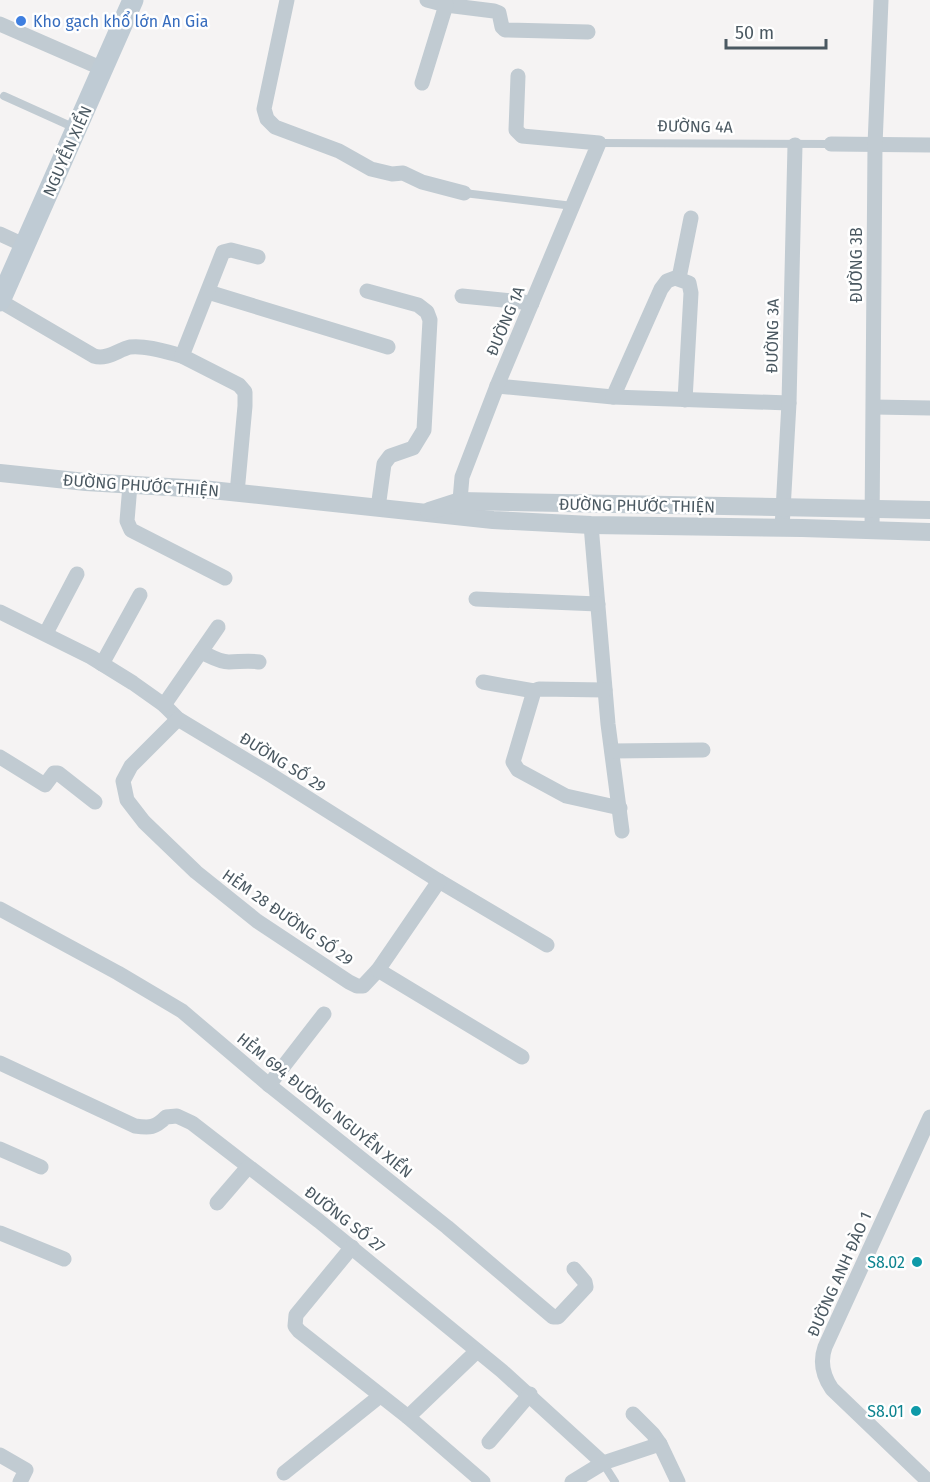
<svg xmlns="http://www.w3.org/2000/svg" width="930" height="1482" viewBox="0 0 930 1482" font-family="'Fira Sans',sans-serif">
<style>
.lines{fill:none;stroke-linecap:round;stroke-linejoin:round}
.service{stroke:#c1cbd2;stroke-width:8}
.minor{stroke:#c1cbd2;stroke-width:15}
.tertiary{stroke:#c1cbd2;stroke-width:18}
.secondary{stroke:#bfcbd4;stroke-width:21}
.shop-dot{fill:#3f7fe0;stroke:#fff;stroke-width:2}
.culture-dot{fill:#0f9aa8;stroke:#fff;stroke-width:2}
.labels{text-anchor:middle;stroke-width:5;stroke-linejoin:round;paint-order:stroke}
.shop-label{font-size:16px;fill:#366cbe;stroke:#fff;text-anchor:start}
.street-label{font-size:16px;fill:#4a5861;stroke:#fff}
.culture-label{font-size:16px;fill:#0d838f;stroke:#fff;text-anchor:end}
</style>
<rect width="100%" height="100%" fill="#f5f3f3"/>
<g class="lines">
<g class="service">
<path d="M4,96L75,128"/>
<path d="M599,143L831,144"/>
<path d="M464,193L573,206"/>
<path d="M603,1463L615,1482"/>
</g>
<g class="minor">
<path d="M287,0L264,109L267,119L275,127L339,151L371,169L392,174L403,173L422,182L464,193"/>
<path d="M427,0L446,5L494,11L499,13L502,27L505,30L588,32"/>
<path d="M0,24L103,69"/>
<path d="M422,83L446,5"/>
<path d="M831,144L930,145"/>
<path d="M0,234L26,246"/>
<path d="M679,278L691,218"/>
<path d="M367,291L418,305L427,312L430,320L424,430L413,448L390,456L384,464L378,508"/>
<path d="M208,292L388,347"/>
<path d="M462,296L532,303"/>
<path d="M0,301L94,356C107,360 118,350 130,347C146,345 167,352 182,356"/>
<path d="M497,386L613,397L789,403"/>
<path d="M613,397L661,289L667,281L675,278L689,283L691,293L685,400"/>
<path d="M874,407L930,408"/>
<path d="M130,485L127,521L131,530L225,578"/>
<path d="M237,493L245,406V392L239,385L182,356L223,252L231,250L258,257"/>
<path d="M459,512L462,477L497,386L599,143L522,136L516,130L518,76"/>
<path d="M591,525L608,724L622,831"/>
<path d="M782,528L789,403L795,145"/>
<path d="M872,530L875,145L881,0"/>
<path d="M476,599L598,604"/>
<path d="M0,612L91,657L133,683L164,705L178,719L271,775L439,881L547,945"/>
<path d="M46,633L77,574"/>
<path d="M201,652C210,656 219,662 229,662C239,662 248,660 259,662"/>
<path d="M102,664L140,595"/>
<path d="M483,682L534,691"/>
<path d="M605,690L539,689L534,691L513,762L518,770L566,796L620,808"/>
<path d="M164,705L218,627"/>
<path d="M178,719L131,766L123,781L127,800L144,822L196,872L257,921L349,982L357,986H363L378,970L439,881"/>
<path d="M612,751L703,750"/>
<path d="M0,757L45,785L54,773H58L95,802"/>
<path d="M0,909L118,973L182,1011L269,1085L447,1227L553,1317H558L586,1287L585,1282L574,1269"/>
<path d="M378,970L522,1057"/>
<path d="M0,1063L135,1126C150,1128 155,1128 166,1117L177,1116L192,1123L319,1221L502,1371L603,1463"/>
<path d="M269,1085L324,1014"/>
<path d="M0,1149L41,1167"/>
<path d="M217,1203L248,1167"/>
<path d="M0,1233L64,1259"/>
<path d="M352,1247L296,1315L295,1326L299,1331L408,1417L483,1482"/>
<path d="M633,1414L653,1434L660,1444"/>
<path d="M408,1417L477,1351"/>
<path d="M489,1442L530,1394"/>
<path d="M0,1455L26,1470L20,1482"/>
<path d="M284,1473L380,1396"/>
<path d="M572,1482L603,1463L660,1444L678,1482"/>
<path d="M929,1482L832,1389C823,1376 820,1361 825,1347L930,1117"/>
</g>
<g class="tertiary">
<path d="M0,473L86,482L202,489L493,520L591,525L802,528L930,532"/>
<path d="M429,511L460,501L930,510"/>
</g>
<path class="secondary" d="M0,301L133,0"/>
</g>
<circle class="shop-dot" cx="21" cy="21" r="6"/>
<g class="culture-dot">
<circle cx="917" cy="1262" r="6"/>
<circle cx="916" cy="1411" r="6"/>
</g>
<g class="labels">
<g class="shop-label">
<text x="33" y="27">Kho gạch khổ lớn An Gia</text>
</g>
<g class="street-label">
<text transform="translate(695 126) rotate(1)" y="6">ĐƯỜNG 4A</text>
<text transform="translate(67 151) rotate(-66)" y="6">NGUYỄN XIỂN</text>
<text transform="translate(856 265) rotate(-90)" y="6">ĐƯỜNG 3B</text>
<text transform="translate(505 321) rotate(-67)" y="6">ĐƯỜNG 1A</text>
<text transform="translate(772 336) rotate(-89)" y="6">ĐƯỜNG 3A</text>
<text transform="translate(141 485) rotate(4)" y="6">ĐƯỜNG PHƯỚC THIỆN</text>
<text transform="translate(637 505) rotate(1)" y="6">ĐƯỜNG PHƯỚC THIỆN</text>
<text transform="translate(283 762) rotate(32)" y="6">ĐƯỜNG SỐ 29</text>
<text transform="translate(288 917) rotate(35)" y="6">HẺM 28 ĐƯỜNG SỐ 29</text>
<text transform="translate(325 1105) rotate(39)" y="6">HẺM 694 ĐƯỜNG NGUYỄN XIỂN</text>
<text transform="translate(345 1219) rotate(38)" y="6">ĐƯỜNG SỐ 27</text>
<text transform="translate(839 1274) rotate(-66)" y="6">ĐƯỜNG ANH ĐÀO 1</text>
</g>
<g class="culture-label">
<text x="905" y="1268">S8.02</text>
<text x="904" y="1417">S8.01</text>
</g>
</g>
<path d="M726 39v9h100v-9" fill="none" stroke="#4a5861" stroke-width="3"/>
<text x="735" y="39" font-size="18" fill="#4a5861" stroke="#ffffff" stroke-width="4.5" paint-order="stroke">50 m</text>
</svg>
